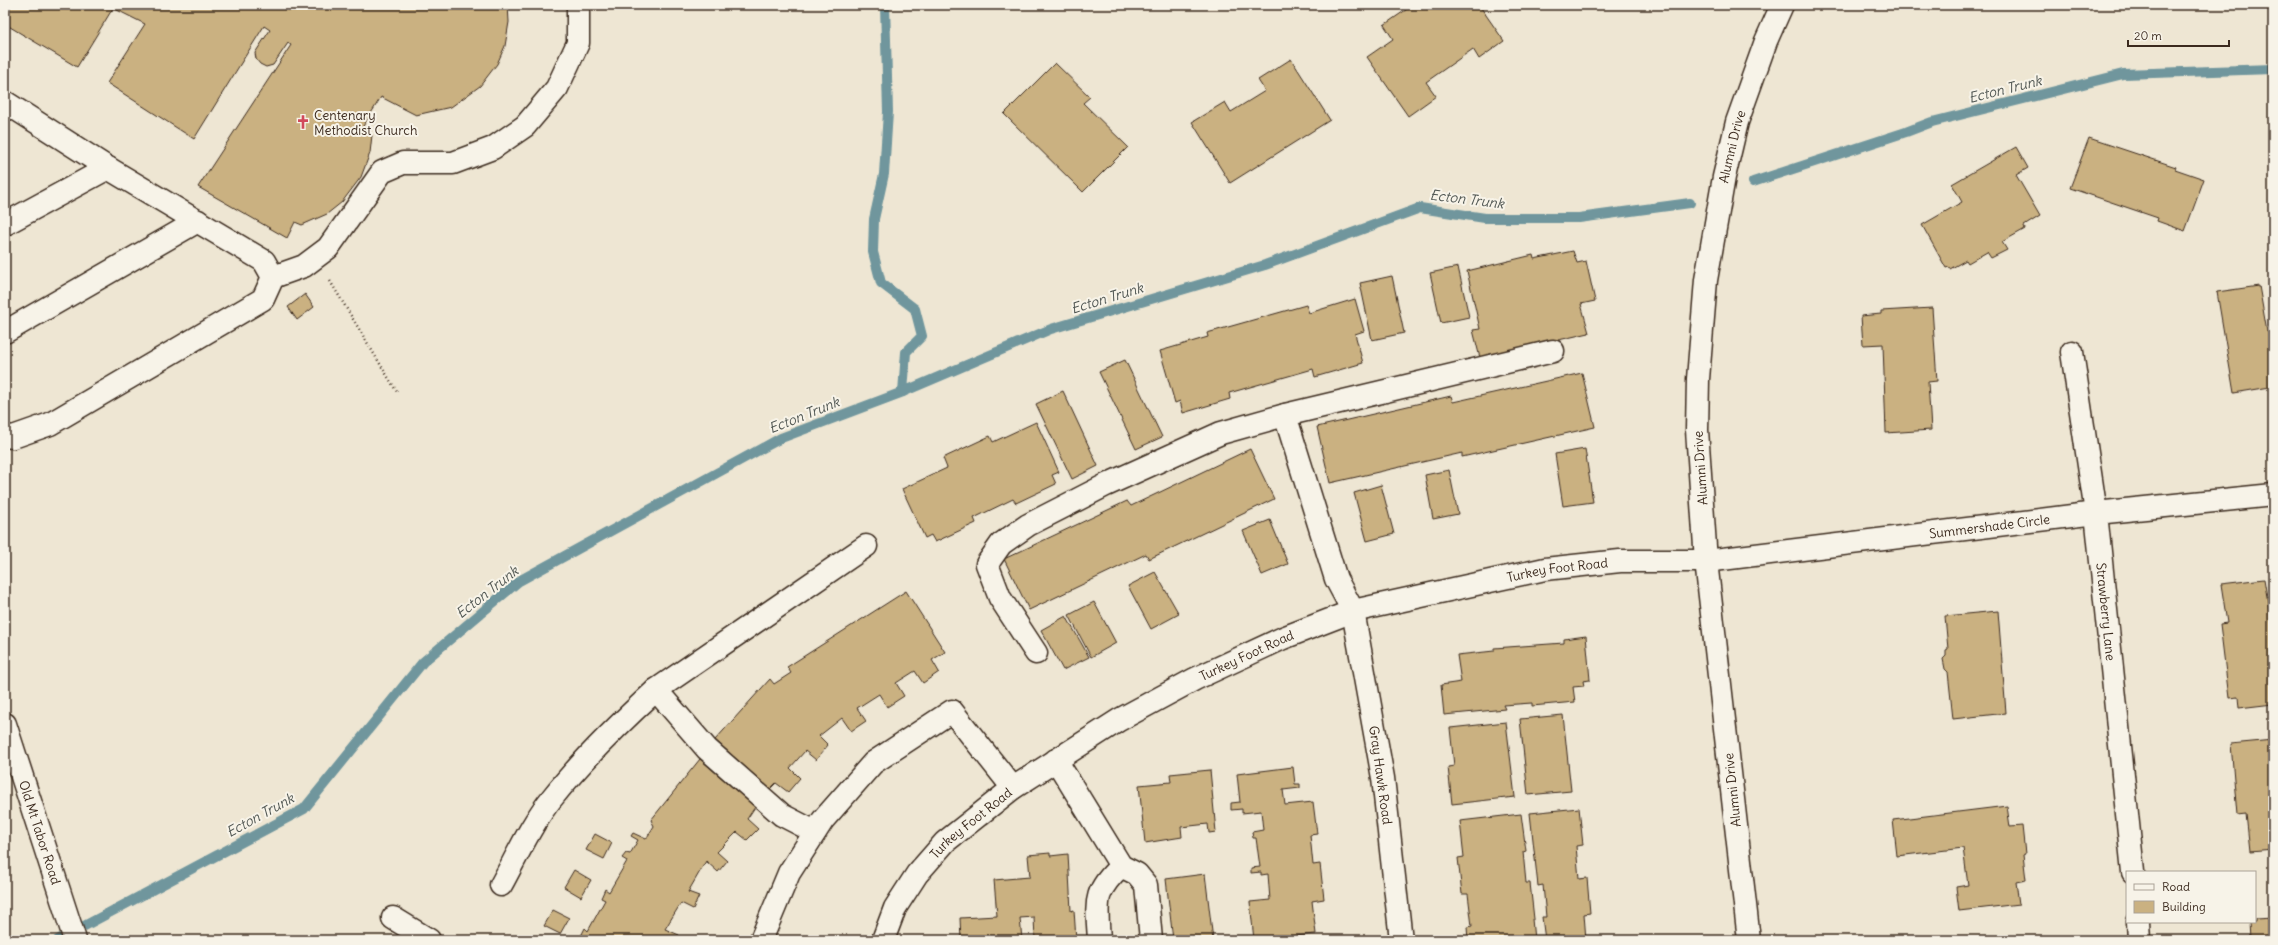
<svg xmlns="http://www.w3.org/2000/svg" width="2278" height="945" viewBox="0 0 2278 945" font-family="Delius,sans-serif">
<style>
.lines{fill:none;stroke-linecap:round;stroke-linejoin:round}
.stream{stroke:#6f969d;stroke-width:10}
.building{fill:#cab181;stroke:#3b2a1e}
.minor-casing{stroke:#3b2a1e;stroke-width:25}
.major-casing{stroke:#3b2a1e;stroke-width:25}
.path{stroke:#3b2a1e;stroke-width:2.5;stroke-dasharray:1 3;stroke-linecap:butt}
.minor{stroke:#f7f3e8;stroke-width:22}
.major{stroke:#f7f3e8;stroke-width:22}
.labels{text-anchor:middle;stroke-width:4;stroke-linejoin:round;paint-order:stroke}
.poi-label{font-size:13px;fill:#3b2a1e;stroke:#f7f3e8;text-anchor:start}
.street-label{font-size:13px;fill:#3b2a1e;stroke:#f7f3e8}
.water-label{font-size:14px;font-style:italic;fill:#515753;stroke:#f7f3e8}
</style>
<rect width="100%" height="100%" fill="#eee6d3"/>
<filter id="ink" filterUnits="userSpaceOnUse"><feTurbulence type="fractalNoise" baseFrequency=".025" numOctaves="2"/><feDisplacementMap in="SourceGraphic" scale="8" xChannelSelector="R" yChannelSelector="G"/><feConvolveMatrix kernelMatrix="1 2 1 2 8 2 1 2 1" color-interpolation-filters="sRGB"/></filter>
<g filter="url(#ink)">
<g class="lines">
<g class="stream">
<path d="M885,5L888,112L884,174L874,219L873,252L881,283L915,309L922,336L906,352L903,392"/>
<path d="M1753,182L1906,132L1932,122L2123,74L2273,69"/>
<path d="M58,940L304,809L423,662L519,581L781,438L903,392L1051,329L1265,265L1420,208L1485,218H1579L1690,203"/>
</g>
</g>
<g class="building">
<path d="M5,5H508L509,22L505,46L497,64L480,86L451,107L416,115L381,97L362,128L372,135L370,153L361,177L342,202L327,214L302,225L295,222L287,238L198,187L291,45L288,43L273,65L266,67L260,64L256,59L255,53L270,30L264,26L194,139L107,83L145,24L113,8L77,67L5,24Z"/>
<path d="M1413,5H1479L1504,41L1479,59L1473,49L1426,82L1436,96L1408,116L1367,57L1393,39L1384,25Z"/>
<path d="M1291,59L1330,120L1230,183L1192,122L1225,102L1231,112L1265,91L1258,80Z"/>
<path d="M1055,63L1090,97L1083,103L1128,147L1083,192L1004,114Z"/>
<path d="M2089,138L2176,167L2175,169L2204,179L2185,231L2157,221L2158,218L2070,188Z"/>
<path d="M2016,147L2028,168L2016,175L2040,216L2024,226L2025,229L2002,242L2007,250L1991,258L1987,252L1968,263L1966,260L1950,269L1949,267L1946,268L1922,225L1962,202L1952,184Z"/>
<path d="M1573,251L1577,263L1586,261L1595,301L1581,304L1589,333L1480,358L1473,330L1480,329L1467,271L1533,255L1534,259Z"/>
<path d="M1458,267L1469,317L1441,323L1430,273Z"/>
<path d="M1392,276L1404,333L1372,340L1360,283Z"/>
<path d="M2259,286L2267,332L2273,331V394H2271L2270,387L2234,393L2217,292Z"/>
<path d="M305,294L314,307L297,320L288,307Z"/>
<path d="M1355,299L1364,331L1355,334L1363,363L1315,377L1313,369L1229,393L1230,399L1183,413L1180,401L1175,403L1160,351L1208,337L1207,333L1306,305L1309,313Z"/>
<path d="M1932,308L1937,381L1928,382L1931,430L1886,433L1883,344L1863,345L1861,316L1881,314V311Z"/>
<path d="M1125,360L1162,437L1136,449L1099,372Z"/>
<path d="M1582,373L1595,427L1462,457V453L1330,483L1317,427L1451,396L1453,402Z"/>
<path d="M1063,391L1098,466L1072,479L1036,404Z"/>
<path d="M1036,422L1059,472L1052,475L1056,484L1016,503L1013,499L974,518L976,523L935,542L931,535L925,538L902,489L947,468L943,458L990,436L993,442Z"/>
<path d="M1250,449L1274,499L1149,559L1146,554L1029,610L1004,559L1127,501L1131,506Z"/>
<path d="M1585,449L1593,502L1563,506L1555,454Z"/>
<path d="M1449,470L1458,514L1433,519L1425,475Z"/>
<path d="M1381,485L1394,534L1367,541L1354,493Z"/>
<path d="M1270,520L1288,564L1262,575L1243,531Z"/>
<path d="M1155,572L1179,614L1151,629L1128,586Z"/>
<path d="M2264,579L2273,632V704L2239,708L2238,697L2229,698L2220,624L2227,623L2221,584Z"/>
<path d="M906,591L945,652L932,660L939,672L923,683L915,671L896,683L904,696L887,707L879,694L857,708L866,721L851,731L842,718L819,736L828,745L816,760L805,751L790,768L800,778L788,792L776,783L770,789L715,740L770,679L774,684L791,673L787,667Z"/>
<path d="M1094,602L1116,643L1091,657L1069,615Z"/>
<path d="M1998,611L2006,713L1953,719L1948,672L1945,669L1943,659L1946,656V650L1948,649L1945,616Z"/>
<path d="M1066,616L1089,657L1063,670L1041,630Z"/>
<path d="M1586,636L1590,680L1583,681L1584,686L1573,687L1575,702L1532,706V703L1503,705L1505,709L1444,715L1441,685L1461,682L1457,655L1494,651V648L1564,643V639Z"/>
<path d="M1563,715L1571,791L1528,795L1520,719Z"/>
<path d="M1506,722L1515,797L1452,804L1448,767L1454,766L1450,728Z"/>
<path d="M2273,740V849L2250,851L2246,814L2237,815L2231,744Z"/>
<path d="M700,759L755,807L747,819L758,829L747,840L737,832L717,852L727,861L718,872L706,861L688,892L699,896L693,909L681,903L665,929L679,935L676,940L658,938L657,940H583L581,936L585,928L588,931L605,900L601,898L605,889L609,892L627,861L622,858L626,853L630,854L638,840L631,836L633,833L646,839L654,826L651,820Z"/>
<path d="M1293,767L1295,784H1300V788L1283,790L1285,805L1313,802L1317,834L1310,835L1313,865L1320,864L1324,899L1312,901L1316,934L1254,940L1250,902L1270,900L1268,874L1261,875V872L1251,873V868L1260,867L1256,838H1253L1252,832L1263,830L1261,811L1242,813V809L1231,810V803L1240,802L1237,774Z"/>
<path d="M1210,770L1216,832L1209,833L1208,824L1181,827L1182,837L1145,843L1139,785L1171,782L1170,774Z"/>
<path d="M2007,806L2010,827L2022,826L2025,854L2023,855L2026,880L2016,882L2019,904L1959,911L1956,887L1968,885L1963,848L1897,856L1893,820Z"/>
<path d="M1579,808L1583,845L1576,846L1579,879L1587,878L1590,913L1584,914L1586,940H1545L1542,917H1546L1543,885L1538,886L1530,813Z"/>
<path d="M1521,814L1526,851L1523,852L1526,883H1530L1534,919H1532L1534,940H1468L1467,927L1472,926L1468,894H1462L1458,858L1464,857L1460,821Z"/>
<path d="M595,834L612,843L604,859L586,850Z"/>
<path d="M1050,853V856L1068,854L1071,911L1074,910L1076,940H1035L1034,917L1020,918L1022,940H961L960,918L997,916L994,880L1030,877L1028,855Z"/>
<path d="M574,870L591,880L581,897L564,887Z"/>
<path d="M1205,874L1213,940H1173L1166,879Z"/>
<path d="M553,910L569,918L560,934L544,926Z"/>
<path d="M2273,918V940H2250L2249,922H2255V919Z"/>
</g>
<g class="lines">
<defs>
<g id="minor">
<path d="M5,102L108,168"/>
<path d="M5,224L108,168L264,261L273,277L263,299L50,424L13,437L5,436"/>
<path d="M273,277L304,266L328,248L382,172L403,163H453L493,148L525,126L557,88L578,43V5"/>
<path d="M5,332L198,221"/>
<path id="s1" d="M2072,352L2096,513L2133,872"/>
<path d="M1036,653L1000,598L987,564L1001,544L1028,525L1106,485L1221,433L1285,415"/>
<path id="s2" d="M5,724L75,940"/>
<path d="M1056,760L1121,866L1137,874L1146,885L1151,940"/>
<path d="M815,832L782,815L707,749L656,690L866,546"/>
<path d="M501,885C517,856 531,824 552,798C583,759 620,723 656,690"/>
<path d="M393,918L429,940"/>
<path d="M2138,922L2139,940"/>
<path d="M761,940L789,873L823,820L873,763L952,711L1013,788"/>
<path id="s3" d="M883,940L895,908L917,874L945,842L1013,788L1119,720L1195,679L1283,638L1353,611L1545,569L1620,561H1706L2096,513L2273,495"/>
<path d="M1099,940C1097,903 1092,893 1121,866"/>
<path d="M1401,940L1383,778L1353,611L1336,579L1285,415L1553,351"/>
</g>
<g id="major">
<path id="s4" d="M1749,940L1706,561L1697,430L1698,379L1706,280L1724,177L1737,122L1766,41L1782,5"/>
</g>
</defs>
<use href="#minor" class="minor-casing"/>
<use href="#major" class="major-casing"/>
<path class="path" d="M330,281L397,392"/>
<use href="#minor" class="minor"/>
<use href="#major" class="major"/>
</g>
</g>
<defs>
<symbol id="church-bare" viewBox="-9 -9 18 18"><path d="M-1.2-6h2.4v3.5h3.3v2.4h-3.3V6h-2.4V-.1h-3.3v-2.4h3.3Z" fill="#d1495b" stroke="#f7f3e8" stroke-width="2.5" paint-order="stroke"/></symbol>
</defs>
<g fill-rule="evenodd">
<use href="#church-bare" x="293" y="112" width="20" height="20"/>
</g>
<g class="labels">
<g class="poi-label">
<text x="314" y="120">Centenary<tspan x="314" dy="15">Methodist Church</tspan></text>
</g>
<g class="street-label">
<text dy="5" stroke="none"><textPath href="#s4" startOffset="799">Alumni Drive</textPath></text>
<text transform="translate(1700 468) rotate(-94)" y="5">Alumni Drive</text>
<text dy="5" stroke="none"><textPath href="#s3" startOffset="1232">Summershade Circle</textPath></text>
<text dy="5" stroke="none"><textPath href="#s3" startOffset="797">Turkey Foot Road</textPath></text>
<text dy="5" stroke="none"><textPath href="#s1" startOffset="262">Strawberry Lane</textPath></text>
<text dy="5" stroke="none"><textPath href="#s3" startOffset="473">Turkey Foot Road</textPath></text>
<text transform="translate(1381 775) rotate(82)" y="5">Gray Hawk Road</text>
<text transform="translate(1732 790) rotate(-96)" y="5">Alumni Drive</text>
<text dy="5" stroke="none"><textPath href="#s3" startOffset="149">Turkey Foot Road</textPath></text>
<text dy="5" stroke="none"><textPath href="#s2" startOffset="114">Old Mt Tabor Road</textPath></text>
</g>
<g class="water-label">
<text transform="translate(2005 89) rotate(-14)" y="5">Ecton Trunk</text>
<text transform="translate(1467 199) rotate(7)" y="5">Ecton Trunk</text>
<text transform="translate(1107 298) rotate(-17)" y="5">Ecton Trunk</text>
<text transform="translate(804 415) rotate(-22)" y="5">Ecton Trunk</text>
<text transform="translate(487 592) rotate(-38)" y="5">Ecton Trunk</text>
<text transform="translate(260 815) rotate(-29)" y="5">Ecton Trunk</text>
</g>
</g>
<rect width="2278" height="945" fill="none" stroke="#f7f3e8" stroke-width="20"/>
<rect x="10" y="10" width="2258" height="925" fill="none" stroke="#3b2a1e" stroke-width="1.5" filter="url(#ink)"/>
<rect x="2126" y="871" width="130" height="52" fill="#f7f3e8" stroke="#aca397"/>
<rect x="2134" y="884" width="20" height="6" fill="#f7f3e8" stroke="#aca397"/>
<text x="2162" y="891" font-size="12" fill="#3b2a1e">Road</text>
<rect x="2134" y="901" width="20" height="12" fill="#cab181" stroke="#aca397"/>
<text x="2162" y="911" font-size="12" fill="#3b2a1e">Building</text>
<path d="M2128 40v6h101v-6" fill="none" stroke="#3b2a1e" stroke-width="2"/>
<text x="2134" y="40" font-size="12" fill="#3b2a1e" stroke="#f7f3e8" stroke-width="3" paint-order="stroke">20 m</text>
</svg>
